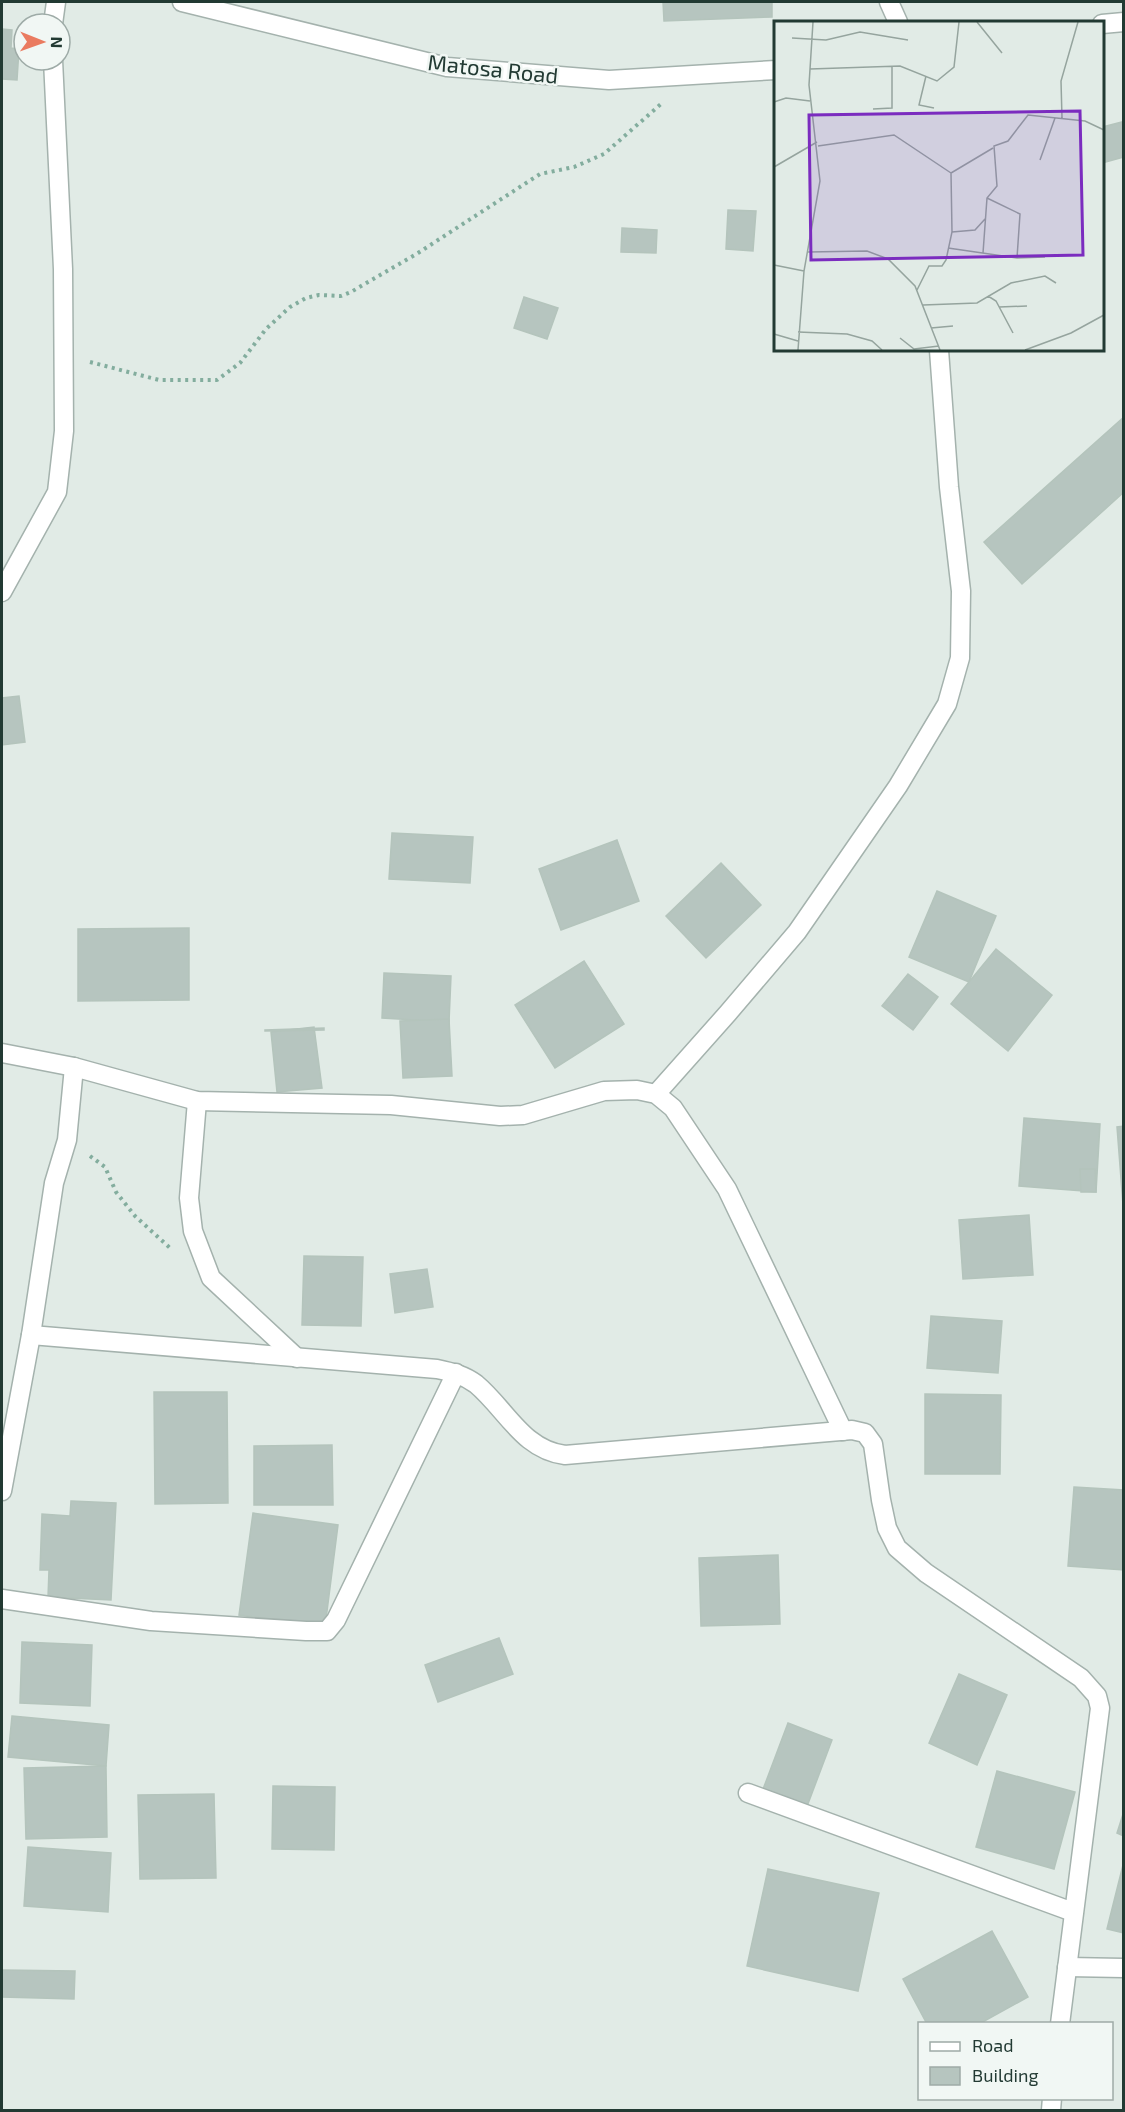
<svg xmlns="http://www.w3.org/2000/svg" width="1125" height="2112" viewBox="0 0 1125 2112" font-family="'Exo 2',sans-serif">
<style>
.building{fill:#b6c5bf;stroke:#b4c4bc;stroke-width:1.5}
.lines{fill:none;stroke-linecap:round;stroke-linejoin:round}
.minor-casing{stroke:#a4b2ad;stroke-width:21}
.path{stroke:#83ad9e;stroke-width:4;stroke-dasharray:3 4.5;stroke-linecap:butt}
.minor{stroke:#fff;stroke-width:18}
.labels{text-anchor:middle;stroke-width:5;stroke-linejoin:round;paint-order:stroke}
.street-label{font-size:22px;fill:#223a33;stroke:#f1f7f4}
.inset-road{fill:none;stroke:#95a49e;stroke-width:1.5}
.view{fill:#7b2cbf;fill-opacity:0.15;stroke:#7b2cbf;stroke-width:3}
.inset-edge{fill:none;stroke:#223a33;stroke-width:3}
</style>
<rect width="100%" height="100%" fill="#e1ebe6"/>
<g class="building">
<path d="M663,2H772V17L664,21Z"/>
<path d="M2,29L12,30L11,48L19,49L17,80L2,79Z"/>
<path d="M1122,122L1124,128V157L1102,163V127Z"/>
<path d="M728,210L756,211L753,251L726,249Z"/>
<path d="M622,228L657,230L656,253L621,252Z"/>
<path d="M524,297L558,308L547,339L514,328Z"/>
<path d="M1124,417V492L1022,584L984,542Z"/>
<path d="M19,696L25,742L2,745V698Z"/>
<path d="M392,833L473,837L470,883L389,879Z"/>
<path d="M617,840L639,901L561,930L539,869Z"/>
<path d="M721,863L761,905L706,958L666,916Z"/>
<path d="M937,891L996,916L969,982L909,957Z"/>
<path d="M189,928V1000L78,1001V929Z"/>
<path d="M996,949L1052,995L1008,1051L951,1004Z"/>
<path d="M584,961L624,1024L555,1068L515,1005Z"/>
<path d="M384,973L451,976L449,1022L382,1018Z"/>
<path d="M908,974L938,997L913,1030L882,1006Z"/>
<path d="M449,1019L452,1076L403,1078L400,1021Z"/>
<path d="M314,1027L322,1088L277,1092L271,1032Z"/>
<path d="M324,1028V1030L265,1031V1030Z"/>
<path d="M1024,1118L1100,1124L1096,1192L1019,1186Z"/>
<path d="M1124,1126V1205H1123L1117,1127Z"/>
<path d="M1080,1169H1095L1096,1192H1081Z"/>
<path d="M1029,1215L1033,1275L963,1279L959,1220Z"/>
<path d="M304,1256L363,1257L361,1326L302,1325Z"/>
<path d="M427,1269L433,1307L395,1313L390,1274Z"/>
<path d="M931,1316L1002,1321L998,1373L927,1368Z"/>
<path d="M154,1392H227L228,1503L155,1504Z"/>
<path d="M925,1394L1001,1395L1000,1474H925Z"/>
<path d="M332,1445L333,1505H254V1446Z"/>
<path d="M1074,1487L1124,1490V1570L1068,1566Z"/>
<path d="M71,1501L116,1503L111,1600L48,1597L49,1570H40L42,1514L70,1516Z"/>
<path d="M253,1513L338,1525L325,1627L239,1615Z"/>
<path d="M778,1555L780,1624L701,1626L699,1558Z"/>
<path d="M499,1638L513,1674L438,1702L425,1665Z"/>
<path d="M22,1642L92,1645L90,1706L20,1703Z"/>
<path d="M959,1674L1007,1695L977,1765L929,1743Z"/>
<path d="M12,1716L109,1725L106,1766L8,1757Z"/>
<path d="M788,1723L832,1740L806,1809L762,1792Z"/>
<path d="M106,1766L107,1837L26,1839L24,1768Z"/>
<path d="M997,1771L1075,1792L1054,1869L976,1847Z"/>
<path d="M273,1786L335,1787L334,1850L272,1849Z"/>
<path d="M214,1794L216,1878L140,1879L138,1795Z"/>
<path d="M1124,1811V1836L1117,1833Z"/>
<path d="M28,1847L111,1853L108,1912L24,1906Z"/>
<path d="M1124,1861V1933L1107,1929Z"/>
<path d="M768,1869L879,1893L858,1991L747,1966Z"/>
<path d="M992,1931L1028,1997L979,2024H927L903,1979Z"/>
<path d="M2,1970L75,1971L74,1999L2,1997Z"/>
</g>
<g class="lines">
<defs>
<g id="minor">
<path d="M182,2L447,67L609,80L776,70"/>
<path d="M889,2L898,22"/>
<path d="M53,24L56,2"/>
<path d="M1102,24L1124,22"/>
<path d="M2,592L57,492L64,431L63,269L53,60"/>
<path d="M2,1053L74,1067L197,1101L391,1105L500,1116L523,1115L604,1091L637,1090L656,1094L673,1108L727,1189L843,1431"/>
<path d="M656,1094L728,1013L797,932L898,786L947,704L960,658L961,591L949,487L939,350"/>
<path d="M197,1101L189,1198L193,1231L211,1278L297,1358"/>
<path d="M31,1335L437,1369C451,1372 464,1375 476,1384C506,1409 523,1450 565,1455L852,1430L865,1433L873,1444L881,1500L887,1528L897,1548L926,1573L1081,1678L1097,1696L1100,1708L1060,2024"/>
<path d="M2,1491L31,1335L54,1183L67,1140L74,1067"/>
<path d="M2,1599L151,1621L306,1631H327L336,1620L456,1373"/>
<path d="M748,1793L1073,1912"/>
<path d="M1067,1967L1124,1968"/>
<path d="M1051,2110L1052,2098"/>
</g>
</defs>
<use href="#minor" class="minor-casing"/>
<g class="path">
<path d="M90,362L159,380H217L240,363L266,329L290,307L306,298L319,295L341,296L351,292L418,253L540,174L574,167L604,154L661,104"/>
<path d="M90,1156L105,1167L116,1192L135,1216L170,1248"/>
</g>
<use href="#minor" class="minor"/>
</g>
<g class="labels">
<g class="street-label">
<text transform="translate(493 69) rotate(6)" y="8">Matosa Road</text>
</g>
</g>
<g transform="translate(774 21)">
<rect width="330" height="330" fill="#e1ebe6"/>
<path class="inset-road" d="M203,1L228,32M18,17L52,19L86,11L134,19M36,48L126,45L163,60L180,46L185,1M152,55L145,84L160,87M0,81L12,77L36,80M99,88L118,87V45M288,97L287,60L304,1M44,125L120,114L177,152M266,139L281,97M0,146L43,121M213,177L246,193L243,237M178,211L201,209L211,198M174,227L243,237L271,236M34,231L93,230L114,238L141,265L166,329M209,232L213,177L223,165L220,125L234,120L254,94L311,100L330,109M0,244L30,250M143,269L155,245H168L172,239L178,211L177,152L219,127M214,275L222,280L239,312M149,284L203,282L237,262L271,255L282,262M225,286L253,285M157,307L179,305M24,311L73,313L98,320L108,329M0,313L24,320M126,317L140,328L165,325M24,329L30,250L46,160L35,64L39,1M251,329L297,312L330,294"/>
<path class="view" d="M306,90L309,234L37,239L35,94Z"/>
<rect width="330" height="330" class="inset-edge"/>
</g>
<rect width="1125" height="2112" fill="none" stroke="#223a33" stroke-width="6"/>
<rect x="918" y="2022" width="195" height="78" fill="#f1f7f4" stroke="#9eaba7" stroke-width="1.5"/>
<rect x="930" y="2042" width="30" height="9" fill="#ffffff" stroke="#9eaba7" stroke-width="1.5"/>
<text x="972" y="2052" font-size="18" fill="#223a33">Road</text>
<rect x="930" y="2067" width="30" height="18" fill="#b6c5bf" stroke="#9eaba7" stroke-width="1.5"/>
<text x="972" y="2082" font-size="18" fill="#223a33">Building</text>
<g transform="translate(42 42) rotate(91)"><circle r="28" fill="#f1f7f4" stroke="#9eaba7" stroke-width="1.5"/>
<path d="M0-4.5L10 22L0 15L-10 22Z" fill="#ea7b60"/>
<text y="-9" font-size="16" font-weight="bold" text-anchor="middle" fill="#223a33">N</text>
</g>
</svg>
